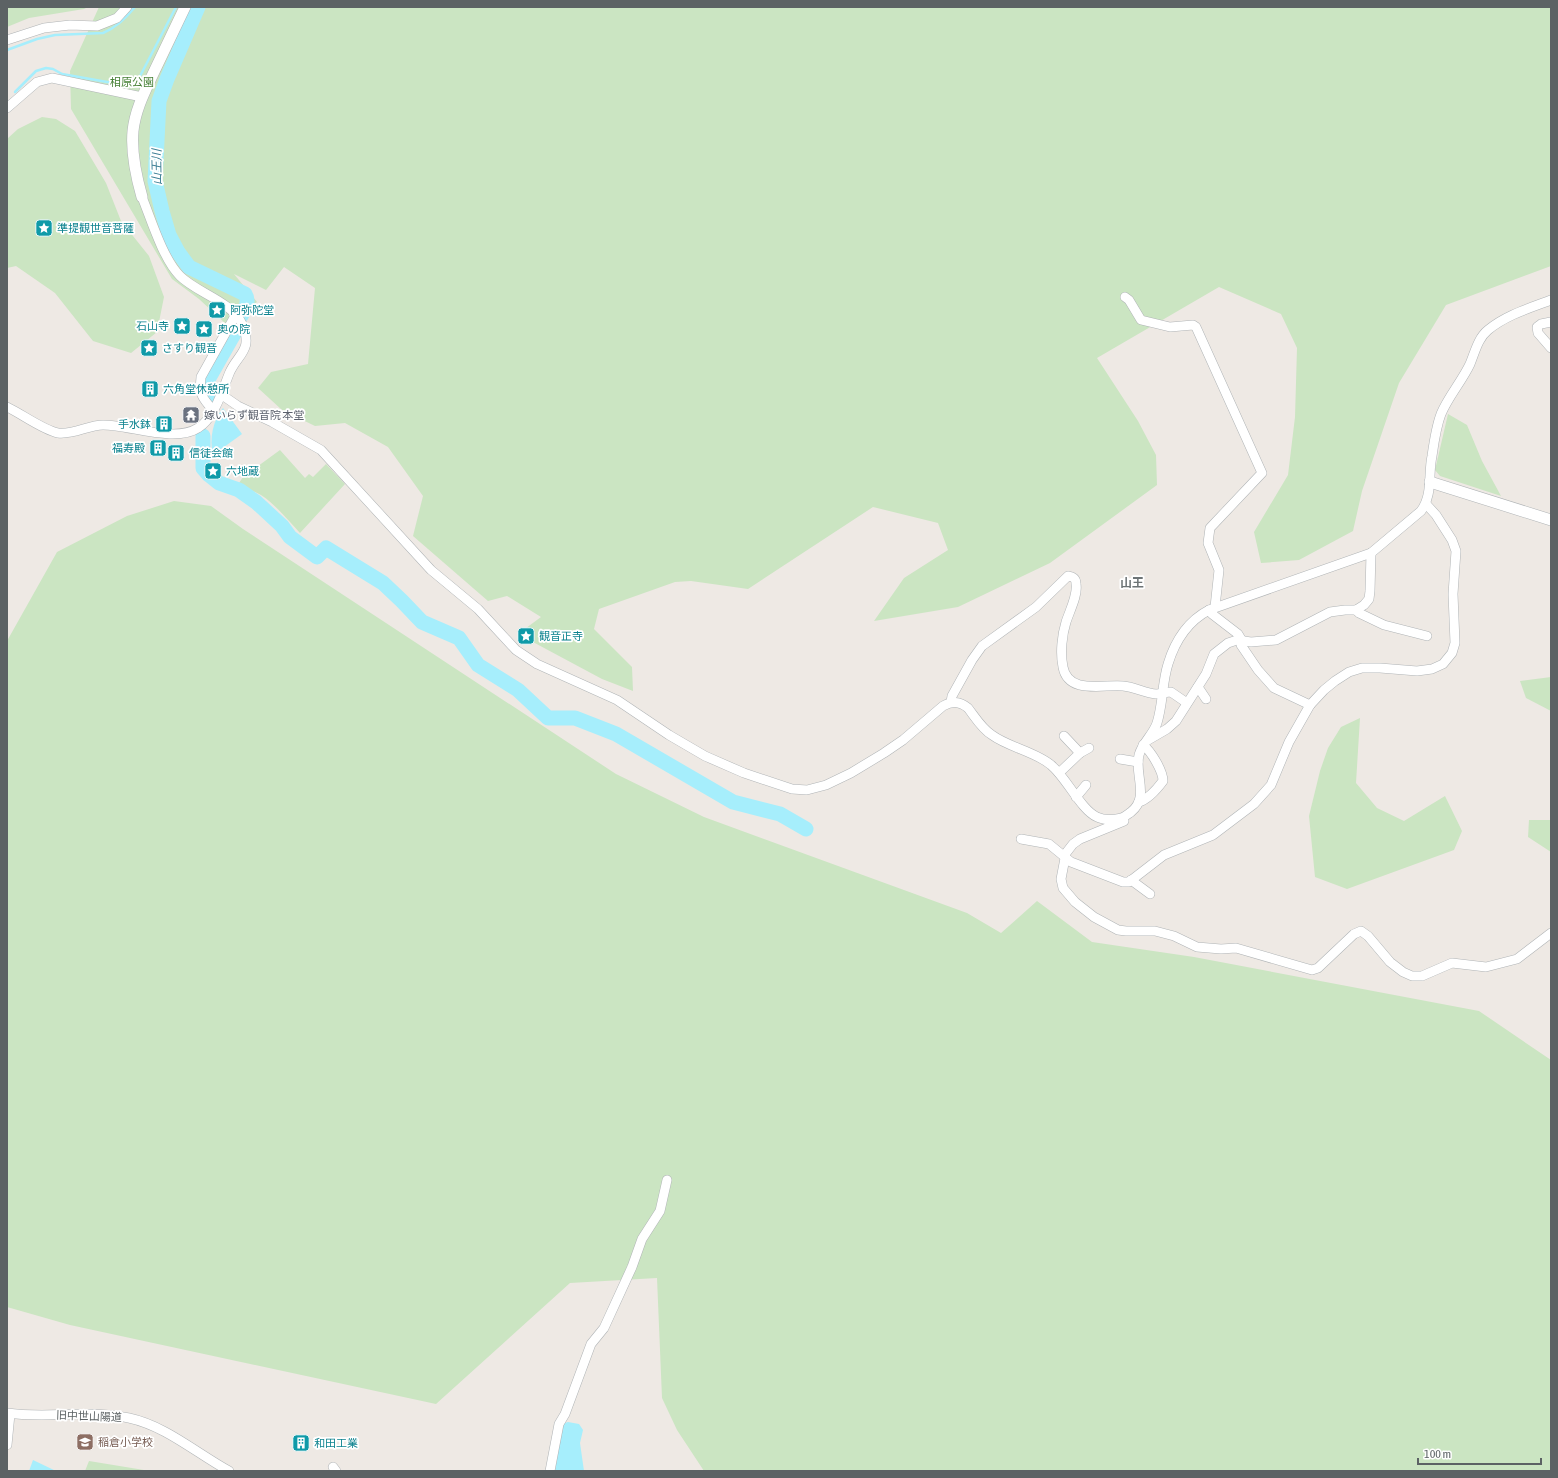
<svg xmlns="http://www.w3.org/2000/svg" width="1558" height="1478" viewBox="0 0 1558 1478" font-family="'Asap Condensed','Noto Sans JP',sans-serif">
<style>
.green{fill:#cbe5c2}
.water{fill:#a6eefc}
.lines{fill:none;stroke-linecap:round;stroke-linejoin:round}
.stream{stroke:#a6eefc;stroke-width:2.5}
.river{stroke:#a6eefc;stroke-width:15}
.minor-casing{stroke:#b0b4b6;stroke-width:10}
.tertiary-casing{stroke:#b0b4b6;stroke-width:12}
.minor{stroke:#fff;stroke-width:9}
.tertiary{stroke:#fff;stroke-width:11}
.labels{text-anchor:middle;stroke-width:3.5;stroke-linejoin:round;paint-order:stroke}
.park-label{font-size:11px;fill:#478137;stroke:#fff}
.culture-label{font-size:11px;fill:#0d838f;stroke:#fff;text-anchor:start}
.worship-label{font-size:11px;fill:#5b616d;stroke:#fff;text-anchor:start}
.street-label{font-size:11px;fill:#5c6264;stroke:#fff}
.education-label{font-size:11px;fill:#785e54;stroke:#fff;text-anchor:start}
.water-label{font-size:12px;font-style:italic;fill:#3b7e94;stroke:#fff}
.neighbourhood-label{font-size:12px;font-weight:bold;fill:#6d7476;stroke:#fff}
</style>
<rect width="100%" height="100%" fill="#eee9e4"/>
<g class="green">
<path d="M7,7H88L84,9L29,18L7,27Z"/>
<path d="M99,7H1551V266L1446,305L1399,383L1362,491L1353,531L1299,560L1261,563L1254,532L1288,475L1295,417L1297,348L1281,314L1219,287L1097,358L1138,421L1156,455L1157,485L1050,563L958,607L874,621L904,578L948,550L938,523L873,507L748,589L691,581L675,582L599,609L594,629L632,667L633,691L602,679L518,634L541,617L507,596L488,601L413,536L423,496L388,447L345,423L315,426L282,410L258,388L271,372L308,364L315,288L284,267L266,290L234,274L257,302L227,325L199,299L172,279L71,109L70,71Z"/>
<path d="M42,117L56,119L75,131L106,183L121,221L149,256L164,297L157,332L131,353L93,341L55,293L16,266L7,268V139L18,129Z"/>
<path d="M1448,414L1467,425L1482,461L1501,496L1440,476L1435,470Z"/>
<path d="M280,450L305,478L309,474L313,477L326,464L345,484L300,533C288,520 276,505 261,495C254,491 246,489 239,483L243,477Z"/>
<path d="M174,501L211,506L243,529L616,774L704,817L967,913L1001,933L1037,901L1092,942L1194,957L1479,1011L1551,1060V1471H704L677,1430L662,1398L657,1278L570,1283L436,1404L70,1325L7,1307V641L57,552L127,516Z"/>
<path d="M1551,677V711L1526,698L1520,681Z"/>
<path d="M1360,718L1356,783L1377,808L1404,821L1445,796L1462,831L1454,850L1347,889L1315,877L1309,816L1320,771L1328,748L1341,727Z"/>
<path d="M1529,820H1551V852L1528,837Z"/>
<path d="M89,1461L150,1471H85Z"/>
</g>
<g class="water">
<path d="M223,408L242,434L213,455C209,439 213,420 223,408Z"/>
<path d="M568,1422L579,1424L583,1430L580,1443L584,1471H555L562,1424Z"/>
<path d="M33,1460L56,1471H29Z"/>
</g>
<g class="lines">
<g class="stream">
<path d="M7,50L37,39L55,35L103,33C116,28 126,18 135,7"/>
<path d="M15,92L36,71L46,68L53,69L62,74L124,85L133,84L138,80L176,7"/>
</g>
<g class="river">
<path d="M198,7L167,79L159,101L155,181L162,211L169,235L178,252L189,267L245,294C250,302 245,309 241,316"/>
<path d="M211,402L206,383L235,332"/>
<path d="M203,436V468L209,475L219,483L239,490L256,502L282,526L290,537L317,557L326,548L383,583L402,601L422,622L459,638L478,665L518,690L548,718H575L616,734L733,802L780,814L806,829"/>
</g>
<defs>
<g id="minor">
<path d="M7,40L44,28L70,25L97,26L117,18L127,7"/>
<path d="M7,108L37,82L52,78L142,97"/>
<path d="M1125,297L1129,300L1141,320L1170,327L1193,325L1196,327L1262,473L1210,528L1208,543L1219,570L1215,607"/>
<path d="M1551,322L1541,324L1537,327L1538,333L1551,348"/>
<path d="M222,395L238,406L272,422L321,450L431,570L478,609L516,650L537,664L617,700L669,735L705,756L744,773L792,789L807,790L826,785L851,773L884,753L903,740L943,706C952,701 959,701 968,708C975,717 982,729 992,735C1008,747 1036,752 1051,765C1066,777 1081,810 1097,817C1105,821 1113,820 1121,818C1125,817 1128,814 1131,812C1150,797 1134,774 1139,755C1142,743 1153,735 1157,723C1163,704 1162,683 1168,664C1175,641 1188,621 1209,610L1371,553L1421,511C1433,495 1428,474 1432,456C1434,442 1436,427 1441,414C1448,397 1462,381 1470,364C1475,352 1478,338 1488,330C1506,315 1530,308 1551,300"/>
<path d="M7,407C22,414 43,430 58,433C74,435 88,425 103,425C130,425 175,443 198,428C214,419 223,389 229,374C237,354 254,351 242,324C231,301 197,293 180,276C163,259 151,219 142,197"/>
<path d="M213,410C202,398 199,394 201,377L235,316"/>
<path d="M1209,610L1212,614L1238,634L1241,639V645L1258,670L1274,688L1310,705"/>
<path d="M1356,610L1359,613L1384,625L1427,636"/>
<path d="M1198,687L1206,699"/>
<path d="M951,702L952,696L972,660L982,646L1036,607L1068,576C1073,577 1076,578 1076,584C1078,595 1070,610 1066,622C1062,635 1060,653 1063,667C1068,695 1104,684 1123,686C1135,687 1145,693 1156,694C1161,694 1166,692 1171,692L1187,703"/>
<path d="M1064,736L1080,753"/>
<path d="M1148,740L1167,729L1176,721L1206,674L1214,654L1228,643L1237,640L1251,642L1276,640L1330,612L1345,610H1356L1364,605L1369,599L1370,591L1371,553"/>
<path d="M1120,759L1138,762"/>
<path d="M1059,773L1080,753L1089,748"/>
<path d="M1076,797L1086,785"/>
<path d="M1139,802C1149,799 1157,789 1163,781C1163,771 1151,751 1143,745"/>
<path d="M1124,821L1080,839L1073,844L1066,853L1061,879L1063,888L1075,902L1094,917L1118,930L1126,931H1155L1174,936L1197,947L1221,949L1236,948L1312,970L1318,968L1354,934L1361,931L1368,936L1390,962L1403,972L1412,976H1422L1452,963L1486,967L1517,959L1551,933"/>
<path d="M1021,839L1049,844L1071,862L1123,882H1129L1164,855L1213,835L1254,804L1271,785L1289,742L1310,705L1324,690L1335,681L1349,672L1362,668H1380L1417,671L1432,669L1443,664L1452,653L1455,643L1453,594L1456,551L1452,540L1436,515L1426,504"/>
<path d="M1131,880L1150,894"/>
<path d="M7,1413C47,1419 89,1409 129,1418C166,1426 196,1453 229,1471"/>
<path d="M7,1445L10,1414"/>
<path d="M333,1467L336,1471"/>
<path d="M550,1471L559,1424L565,1414L591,1344L604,1328L632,1267L642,1239L660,1211L667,1180"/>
</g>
<g id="tertiary">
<path d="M142,197C136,176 131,153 133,131C135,111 144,93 152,76C163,53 174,30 185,7"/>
<path d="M1430,482L1551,520"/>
</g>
</defs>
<use href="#minor" class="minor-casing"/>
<use href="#tertiary" class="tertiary-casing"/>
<use href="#minor" class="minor"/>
<use href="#tertiary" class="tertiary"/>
</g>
<defs>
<symbol id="sight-square" viewBox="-11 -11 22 22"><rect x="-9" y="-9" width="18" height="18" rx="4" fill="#0f9aa8" stroke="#fff"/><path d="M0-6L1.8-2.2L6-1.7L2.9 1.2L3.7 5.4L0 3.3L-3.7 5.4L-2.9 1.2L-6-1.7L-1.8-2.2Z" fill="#fff"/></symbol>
<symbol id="building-square" viewBox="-11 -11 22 22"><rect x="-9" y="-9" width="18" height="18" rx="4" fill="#0f9aa8" stroke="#fff"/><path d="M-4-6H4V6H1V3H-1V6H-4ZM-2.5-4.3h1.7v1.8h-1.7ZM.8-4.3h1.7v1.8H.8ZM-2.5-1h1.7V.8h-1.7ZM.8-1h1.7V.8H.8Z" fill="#fff"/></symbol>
<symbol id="temple-square" viewBox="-11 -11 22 22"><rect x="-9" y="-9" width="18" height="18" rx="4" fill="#6b7280" stroke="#fff"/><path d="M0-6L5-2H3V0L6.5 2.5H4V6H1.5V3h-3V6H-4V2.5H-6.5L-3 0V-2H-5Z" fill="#fff"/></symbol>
<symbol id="school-square" viewBox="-11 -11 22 22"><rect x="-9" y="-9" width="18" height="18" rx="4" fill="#8d6e63" stroke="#fff"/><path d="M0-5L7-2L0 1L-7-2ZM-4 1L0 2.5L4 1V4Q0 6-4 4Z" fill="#fff"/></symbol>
</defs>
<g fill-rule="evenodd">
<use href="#sight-square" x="34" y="218" width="20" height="20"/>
<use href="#sight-square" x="207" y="300" width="20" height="20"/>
<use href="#sight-square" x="172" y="316" width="20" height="20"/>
<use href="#sight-square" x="194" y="319" width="20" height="20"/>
<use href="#sight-square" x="139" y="338" width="20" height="20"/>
<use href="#building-square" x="140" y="379" width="20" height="20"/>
<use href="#temple-square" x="181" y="405" width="20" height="20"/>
<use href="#building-square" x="154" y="414" width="20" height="20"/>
<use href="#building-square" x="148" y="438" width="20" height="20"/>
<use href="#building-square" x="166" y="443" width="20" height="20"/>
<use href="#sight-square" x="203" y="461" width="20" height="20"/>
<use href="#sight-square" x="516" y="626" width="20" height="20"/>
<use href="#school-square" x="75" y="1432" width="20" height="20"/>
<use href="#building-square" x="291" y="1433" width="20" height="20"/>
</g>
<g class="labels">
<g class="park-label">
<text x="132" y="86">相原公園</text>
</g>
<g class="culture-label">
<text x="57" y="232">準提観世音菩薩</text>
<text x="230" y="314">阿弥陀堂</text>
<text x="169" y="330" text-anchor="end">石山寺</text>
<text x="217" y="333">奥の院</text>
<text x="162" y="352">さすり観音</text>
<text x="163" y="393">六角堂休憩所</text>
<text x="151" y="428" text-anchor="end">手水鉢</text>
<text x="145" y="452" text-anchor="end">福寿殿</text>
<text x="189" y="457">信徒会館</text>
<text x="226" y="475">六地蔵</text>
<text x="539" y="640">観音正寺</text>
<text x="314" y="1447">和田工業</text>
</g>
<g class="worship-label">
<text x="204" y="419">嫁いらず観音院 本堂</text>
</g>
<g class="street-label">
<text transform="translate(89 1416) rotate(2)" y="4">旧中世山陽道</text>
</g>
<g class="education-label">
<text x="98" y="1446">稲倉小学校</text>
</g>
<g class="water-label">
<text transform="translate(157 167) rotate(-91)" y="4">山王川</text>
</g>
<g class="neighbourhood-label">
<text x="1132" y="587">山王</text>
</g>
</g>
<rect width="1558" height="1478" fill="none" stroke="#5c6264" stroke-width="16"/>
<path d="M1418 1458v6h123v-6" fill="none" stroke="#5c6264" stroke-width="2"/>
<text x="1424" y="1458" font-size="12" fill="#5c6264" stroke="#ffffff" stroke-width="3" paint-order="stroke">100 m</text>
</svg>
